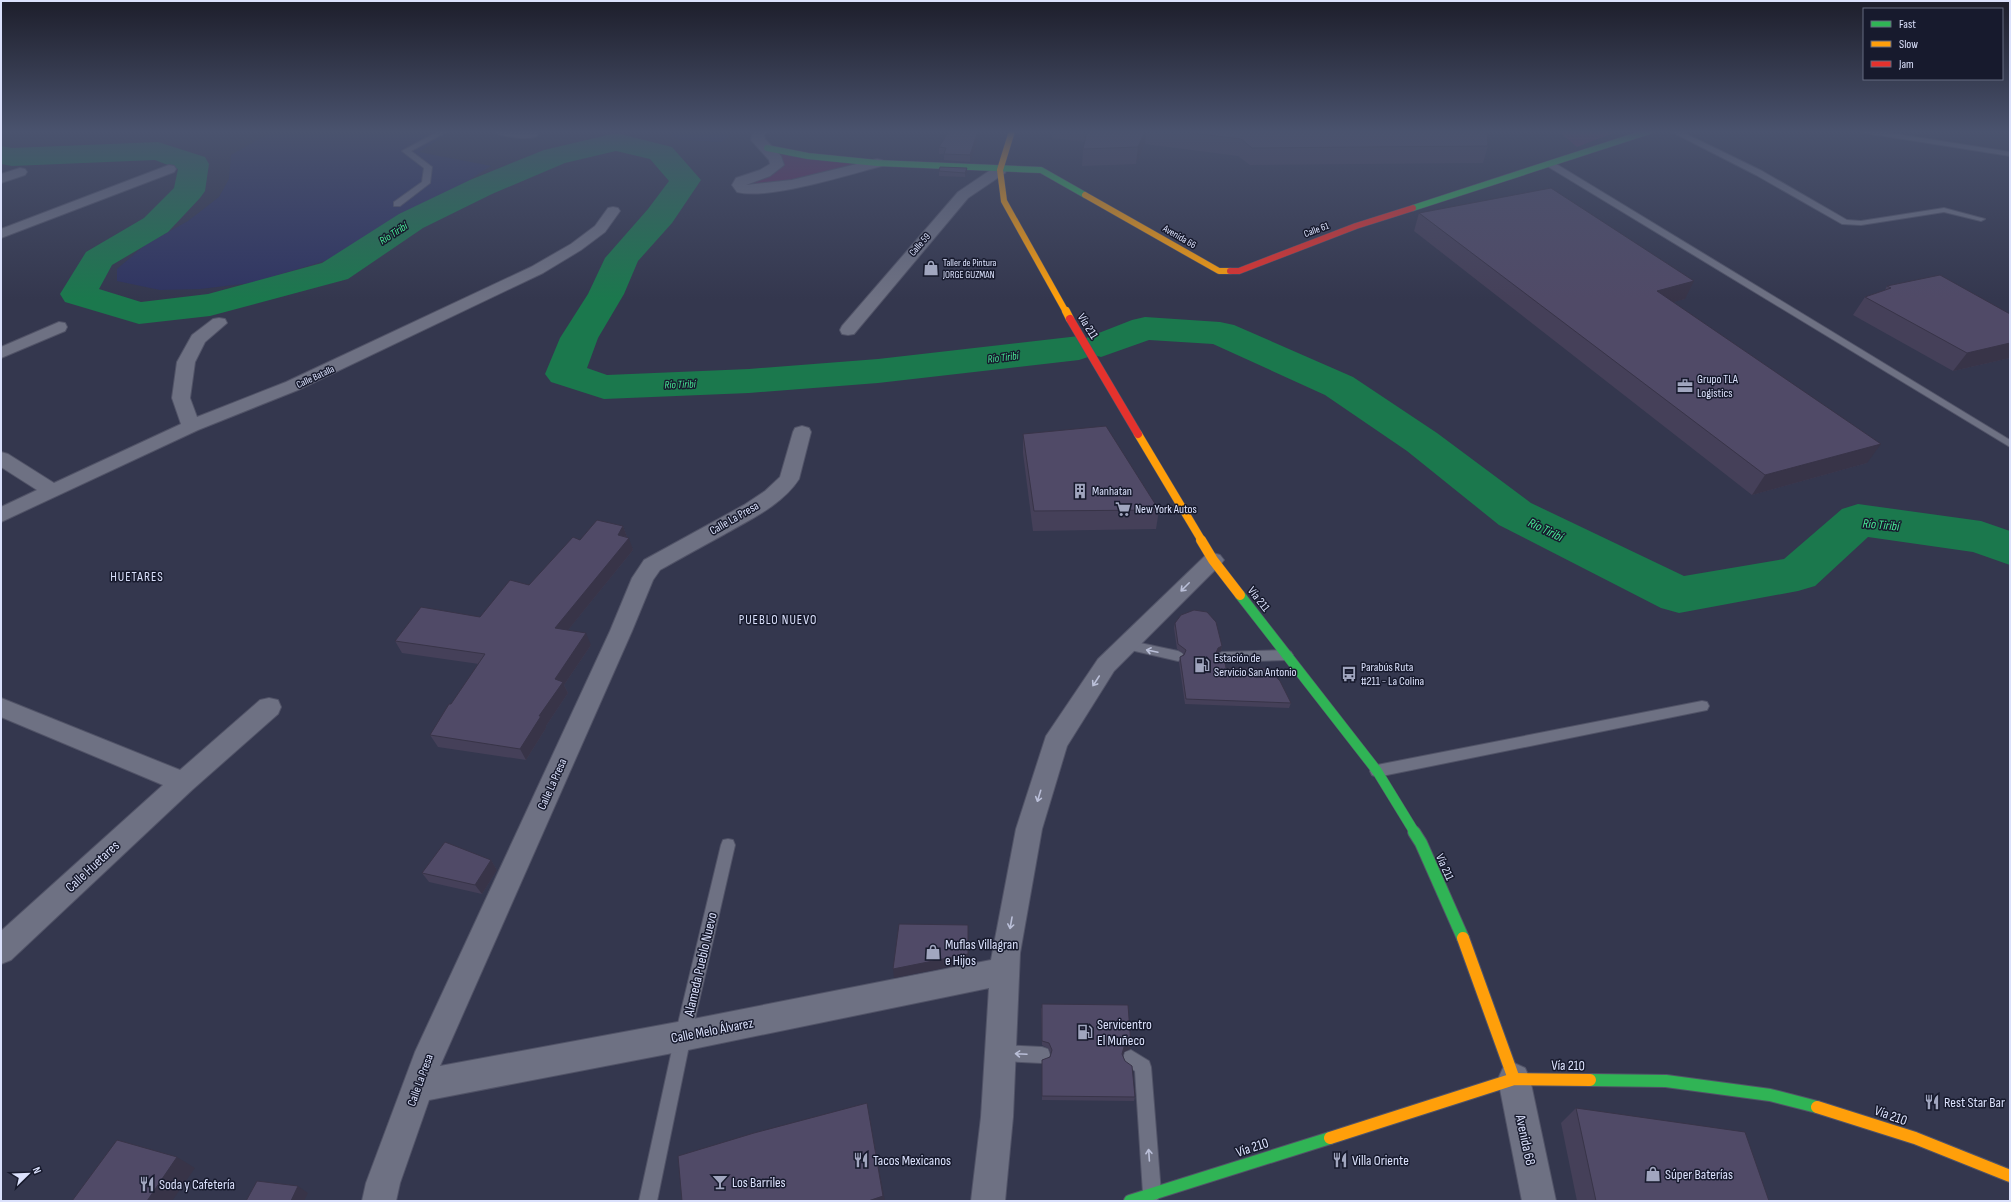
<svg xmlns="http://www.w3.org/2000/svg" width="2011" height="1202" viewBox="0 0 2011 1202" font-family="'Sofia Sans Condensed',sans-serif">
<style>
.built{fill:#2f3461}
.green{fill:#662c5e}
.lines{fill:none;stroke-linecap:round;stroke-linejoin:round}
.river{fill:#1b784d;fill-rule:evenodd}
.lane-casing{stroke:#515367;stroke-width:2}
.street-casing{stroke:#515367;stroke-width:2}
.fast-far2-casing{stroke:#515367;stroke-width:7}
.fast-far1-casing{stroke:#515367;stroke-width:11}
.fast-casing{stroke:#515367;stroke-width:14}
.slow-far3-casing{stroke:#515367;stroke-width:7}
.slow-far2-casing{stroke:#515367;stroke-width:9}
.slow-far1-casing{stroke:#515367;stroke-width:11}
.slow-casing{stroke:#515367;stroke-width:14}
.jam-far1-casing{stroke:#515367;stroke-width:7}
.jam-casing{stroke:#515367;stroke-width:9}
.lane{fill:#6e7183;fill-rule:evenodd}
.street{fill:#6e7183;fill-rule:evenodd}
.fast-far2{stroke:#30b455;stroke-width:6}
.fast-far1{stroke:#30b455;stroke-width:10}
.fast{stroke:#30b455;stroke-width:12}
.slow-far3{stroke:#ff9f0a;stroke-width:6}
.slow-far2{stroke:#ff9f0a;stroke-width:8}
.slow-far1{stroke:#ff9f0a;stroke-width:10}
.slow{stroke:#ff9f0a;stroke-width:12}
.jam-far1{stroke:#e5322d;stroke-width:6}
.jam{stroke:#e5322d;stroke-width:8}
.wall{fill:#454059}
.shaded-wall{fill:#383448}
.building{fill:#504a67;stroke:#383448}
.oneway{stroke:#babfd8}
.labels{text-anchor:middle;stroke-width:3;stroke-linejoin:round;paint-order:stroke}
.far-street-label{font-size:10px;fill:#dbe1fc;stroke:#171a2d}
.far-poi-label{font-size:10px;fill:#dbe1fc;stroke:#171a2d;text-anchor:start}
.far-water-label{font-size:11px;font-style:italic;fill:#48ea96;stroke:#171a2d}
.street-label{font-size:12px;fill:#dbe1fc;stroke:#171a2d}
.poi-label{font-size:12px;fill:#dbe1fc;stroke:#171a2d;text-anchor:start}
.water-label{font-size:13px;font-style:italic;fill:#48ea96;stroke:#171a2d}
.neighbourhood-label{font-size:13px;letter-spacing:1px;fill:#dbe1fc;stroke:#171a2d}
.near-street-label{font-size:14px;fill:#dbe1fc;stroke:#171a2d}
.near-poi-label{font-size:14px;fill:#dbe1fc;stroke:#171a2d;text-anchor:start}
</style>
<rect width="100%" height="100%" fill="#34374e"/>
<g class="built">
<path d="M273,131H452L419,152L491,166L377,239L328,260L251,283L200,289L160,290L117,281V269L145,245L188,221L219,197L229,179L231,155Z"/>
<path d="M661,131H734L722,142L682,140Z"/>
</g>
<g class="green">
<path d="M1558,131H1619L1577,147Z"/>
<path d="M779,154L857,163L774,187H744L745,182L767,175Z"/>
</g>
<g class="lines">
<path class="river" d="M616,133L672,147L701,180L672,223L638,261L624,294L598,338L587,368L607,375L749,369L878,359L1079,336L1086,338L1132,320L1145,317L1220,322L1234,325L1353,377L1437,433L1531,503L1684,576L1784,559L1842,509L1858,504L1981,521L2010,531V565L1973,552L1868,537L1815,586L1798,591L1679,613L1661,608L1499,525L1407,451L1325,395L1213,344L1149,340L1101,357L1094,355L1079,360L878,383L749,393L604,399L551,382L545,374L560,338L588,294L605,258L648,209L669,181L650,159L616,151L565,163L492,194L423,228L348,279L210,316L139,324L65,302L60,294L86,252L144,218L174,188L178,169L155,160L12,166L1,164V146L12,148L158,142L205,157L209,164L205,191L200,198L168,232L112,265L99,289L141,302L208,294L322,263L399,214L470,180L544,150Z"/>
<defs>
<g id="lane">
<path d="M439,131H448L411,151L432,167L430,183L400,206H394V202L422,182L424,168L402,151Z"/>
<path d="M1670,131H1680L1762,171L1847,220L1861,221L1944,208L1985,219L1981,221L1944,212L1861,225L1842,224L1756,175Z"/>
<path d="M1861,131H1878L2010,152V156L1865,133Z"/>
<path d="M1547,162H1553L2010,440V447L1547,166Z"/>
<path d="M1126,640L1178,651L1182,653L1184,656L1182,659L1178,661L1122,648L1120,645L1122,642Z"/>
<path d="M1287,650L1291,652L1293,655L1291,658L1287,660L1222,662L1218,660L1216,657L1218,654L1222,652Z"/>
<path d="M1702,701L1707,702L1709,706L1707,710L1702,711L1377,777L1372,775L1370,771L1372,767L1377,765Z"/>
<path d="M728,839L733,840L735,845L691,1036L657,1201H639L675,1036L721,845L723,840Z"/>
<path d="M1001,1045L1042,1047L1048,1049L1050,1055L1048,1061L1042,1063L1001,1061L995,1059L993,1053L995,1047Z"/>
<path d="M1131,1050L1149,1061L1151,1067L1161,1193L1158,1199L1155,1201L1146,1199L1143,1193L1135,1071L1125,1064L1123,1058L1125,1052Z"/>
</g>
<g id="street">
<path d="M494,131H531L537,132L538,135C534,141 498,137 494,131Z"/>
<path d="M754,131H768L764,135L765,139L781,156L784,165L770,176L746,185L792,180L877,159L882,160L884,163L882,166C846,175 770,200 737,192L732,185L736,178L760,170L770,164L769,160L751,140L752,134Z"/>
<path d="M169,165L174,166L176,169L174,172L1,238V229Z"/>
<path d="M1000,166L1005,167L1007,170L1005,173L968,198L854,334L848,335L842,334L840,330L842,326L958,192L995,167Z"/>
<path d="M20,168L25,169L27,172L25,175L1,183V174Z"/>
<path d="M613,207L618,208L620,211L605,232L581,250L543,273L298,390L198,430L1,522V507L37,490L1,467V452L8,454L54,483L181,424L172,398L177,362L192,335L213,319L219,318L225,319L227,323L205,342L195,362L190,398L197,417L286,382L531,267L571,244L595,226L608,208Z"/>
<path d="M59,322L65,323L67,327L65,331L1,358V347Z"/>
<path d="M802,426L809,428L811,432L799,479C782,505 751,519 725,534C703,546 681,558 660,570L653,580L632,631L440,1066L683,1021L991,960L1016,829L1046,736L1098,659L1206,555L1213,553L1220,555L1224,560L1220,565L1114,671L1067,746L1042,829L1020,953L1013,1117L1005,1201H971L981,1117L989,988L683,1051L429,1100L400,1183L396,1201H362L366,1183L415,1052L610,631L632,578L644,560L744,505L765,491L780,477L793,432L795,428Z"/>
<path d="M1,698L180,770L260,700L269,698L278,700L281,707L278,714L192,790L11,960L1,964V931L163,785L1,717Z"/>
<path d="M1514,1063L1525,1068L1530,1079L1556,1201H1522L1498,1079L1503,1068Z"/>
</g>
<g id="fast-far2">
<path d="M767,148L808,156L877,163L1041,170L1085,195"/>
<path d="M1413,208L1650,131"/>
</g>
<path id="fast-far1" d="M1240,595L1377,771L1415,833"/>
<g id="fast">
<path d="M1414,832L1421,843L1463,938"/>
<path d="M1590,1080L1666,1081L1770,1095L1817,1107"/>
<path d="M1130,1201L1330,1138"/>
</g>
<g id="slow-far3">
<path d="M1012,131L1000,170L1004,201L1066,312"/>
<path d="M1085,195L1219,271H1230"/>
</g>
<g id="slow-far2">
<path d="M1066,311L1070,319"/>
<path d="M1138,434L1202,541"/>
</g>
<path id="slow-far1" d="M1201,540L1213,560L1240,595"/>
<g id="slow">
<path d="M1463,938L1514,1079"/>
<path d="M1817,1107L1915,1138L2010,1176"/>
<path d="M1330,1138L1514,1079L1590,1080"/>
</g>
<path id="jam-far1" d="M1230,271H1239L1356,226L1413,208"/>
<path id="jam" d="M1070,319L1138,434"/>
</defs>
<use href="#lane" class="lane-casing"/>
<use href="#street" class="street-casing"/>
<use href="#fast-far2" class="fast-far2-casing"/>
<use href="#fast-far1" class="fast-far1-casing"/>
<use href="#fast" class="fast-casing"/>
<use href="#slow-far3" class="slow-far3-casing"/>
<use href="#slow-far2" class="slow-far2-casing"/>
<use href="#slow-far1" class="slow-far1-casing"/>
<use href="#slow" class="slow-casing"/>
<use href="#jam-far1" class="jam-far1-casing"/>
<use href="#jam" class="jam-casing"/>
<use href="#lane" class="lane"/>
<use href="#street" class="street"/>
<use href="#fast-far2" class="fast-far2"/>
<use href="#fast-far1" class="fast-far1"/>
<use href="#fast" class="fast"/>
<use href="#slow-far3" class="slow-far3"/>
<use href="#slow-far2" class="slow-far2"/>
<use href="#slow-far1" class="slow-far1"/>
<use href="#slow" class="slow"/>
<use href="#jam-far1" class="jam-far1"/>
<use href="#jam" class="jam"/>
</g>
<g class="wall">
<path d="M949,131H985L984,133H980L970,162L944,160V154H939V147Z"/>
<path d="M1047,131H1487L1488,146L1483,163L1250,165L1238,156L1145,144L1136,164L1082,166L1083,149L1085,142L1052,138V132Z"/>
<path d="M967,168V173L965,177L939,176V171Z"/>
<path d="M1419,213L1685,299L1673,302L1867,463L1752,495L1414,231Z"/>
<path d="M1887,286L2010,314V358L1953,371L1853,315L1865,297L1885,290Z"/>
<path d="M1023,434L1159,510L1156,529L1033,531L1023,453Z"/>
<path d="M623,526L627,537L633,550L568,630L591,645L564,685L568,693L546,726V728L526,760L438,747L430,735L479,664L402,653L395,641L480,617L529,585L580,540Z"/>
<path d="M1175,623L1222,646L1221,651L1217,654L1226,668L1291,703L1289,708L1185,704L1179,662L1180,657L1184,654L1177,649L1174,628Z"/>
<path d="M491,860L497,870L482,894L429,882L422,873Z"/>
<path d="M1041,1008L1131,1045L1130,1049L1124,1052L1123,1055L1135,1097L1134,1101L1042,1100V1064L1050,1057L1051,1053L1048,1048L1042,1045Z"/>
<path d="M1576,1108L1769,1201H1577L1561,1123Z"/>
</g>
<g class="shaded-wall">
<path d="M978,131H980V133L970,162V155Z"/>
<path d="M1145,131H1146L1145,144L1136,164L1138,147Z"/>
<path d="M967,168V173L965,177V173Z"/>
<path d="M1694,281L1685,299L1648,309L1657,291Z"/>
<path d="M2010,343V358L1953,371L1967,353Z"/>
<path d="M1881,444L1867,463L1752,495L1765,475Z"/>
<path d="M623,526L627,537L618,535Z"/>
<path d="M629,538L633,550L560,640L555,628Z"/>
<path d="M586,633L591,645L564,685L568,693L546,726V728L526,760L520,749L539,716L555,679Z"/>
<path d="M1222,646L1221,651L1217,653L1215,658L1216,653L1218,648Z"/>
<path d="M491,860L497,870L482,894L475,885Z"/>
<path d="M968,925L969,963L894,978L893,969Z"/>
<path d="M1131,1045L1130,1049L1124,1052L1122,1058L1124,1047Z"/>
<path d="M867,1103L868,1111L885,1201H868Z"/>
<path d="M177,1157L195,1168L172,1201H147Z"/>
<path d="M298,1186L308,1193L304,1201H291Z"/>
</g>
<g class="building">
<path d="M949,131H978L970,155L944,154L946,148L939,147Z"/>
<path d="M1087,131H1145L1138,147L1083,149Z"/>
<path d="M1176,131H1487L1488,146L1252,148L1241,139Z"/>
<path d="M940,167L967,168L965,173L939,171Z"/>
<path d="M1551,188L1694,281L1657,291L1881,444L1765,475L1419,213Z"/>
<path d="M1940,275L2010,314V343L1967,353L1865,297L1891,288L1887,286Z"/>
<path d="M1106,426L1159,510L1034,511L1023,434Z"/>
<path d="M597,520L623,526L618,535L629,538L555,628L586,633L555,679L563,682L539,716H541L520,749L430,735L449,704H451L485,654L395,641L421,607L480,617L510,580L529,585L573,537L580,540Z"/>
<path d="M1194,610L1207,612L1216,622L1222,646L1218,648L1216,653L1218,656L1224,658L1226,668H1261L1269,670L1280,681L1291,703L1186,699L1180,657L1184,655L1186,650L1178,644L1175,623L1181,615Z"/>
<path d="M445,842L491,860L475,885L422,873Z"/>
<path d="M899,924L968,925V954L893,969Z"/>
<path d="M1042,1004L1128,1005L1131,1045L1124,1047L1122,1054L1125,1061L1132,1066L1135,1097L1042,1096V1060L1050,1057L1052,1050L1049,1043L1042,1041Z"/>
<path d="M867,1103L883,1196L868,1201H682L678,1156L754,1133Z"/>
<path d="M1576,1108L1745,1132L1769,1201H1596Z"/>
<path d="M117,1140L177,1157L147,1201H72Z"/>
<path d="M257,1181L298,1186L291,1201H246Z"/>
</g>
<defs><path id="oneway-shaft" d="M-6 0H5M1.5-3L5.5 0L1.5 3" fill="none" stroke-width="1.6" stroke-linecap="round" stroke-linejoin="round"/></defs>
<g class="oneway">
<use href="#oneway-shaft" transform="translate(1185 587) rotate(135)"/>
<use href="#oneway-shaft" transform="translate(1152 651) rotate(-168)"/>
<use href="#oneway-shaft" transform="translate(1096 681) rotate(123)"/>
<use href="#oneway-shaft" transform="translate(1039 796) rotate(107)"/>
<use href="#oneway-shaft" transform="translate(1011 923) rotate(100)"/>
<use href="#oneway-shaft" transform="translate(1021 1054) rotate(-177)"/>
<use href="#oneway-shaft" transform="translate(1149 1155) rotate(-94)"/>
</g>
<linearGradient id="sky" x2="0" y2="1"><stop stop-color="#1d1e2b"/><stop offset="0.44" stop-color="#4a536e"/><stop offset="1" stop-color="#4a536e" stop-opacity="0"/></linearGradient>
<rect width="2011" height="299" fill="url(#sky)"/>
<defs>
<symbol id="shop-bare" viewBox="-9 -9 18 18"><path d="M-5-2.5h2.3a2.7 3.5 0 0 1 5.4 0H5L5.5 6h-11ZM-1.5-2.5h3a1.5 2.3 0 0 0-3 0Z" fill="#a1a6bf" stroke="#171a2d" stroke-width="2.5" paint-order="stroke"/></symbol>
<symbol id="office-bare" viewBox="-9 -9 18 18"><path d="M-6-3h4V-5.5h4V-3h4V5H-6ZM-1-4.5V-3h2v-1.5ZM-6 0V1H6V0Z" fill="#a1a6bf" stroke="#171a2d" stroke-width="2.5" paint-order="stroke"/></symbol>
<symbol id="building-bare" viewBox="-9 -9 18 18"><path d="M-4-6H4V6H1V3H-1V6H-4ZM-2.5-4.3h1.7v1.8h-1.7ZM.8-4.3h1.7v1.8H.8ZM-2.5-1h1.7V.8h-1.7ZM.8-1h1.7V.8H.8Z" fill="#a1a6bf" stroke="#171a2d" stroke-width="2.5" paint-order="stroke"/></symbol>
<symbol id="supermarket-bare" viewBox="-9 -9 18 18"><path d="M-6-5.5h2.5l.6 2H6L4.5 2H-2.5L-4.4-4H-6ZM-1.5 3.2a1.3 1.3 0 1 0 .1 0ZM3 3.2a1.3 1.3 0 1 0 .1 0Z" fill="#a1a6bf" stroke="#171a2d" stroke-width="2.5" paint-order="stroke"/></symbol>
<symbol id="fuel-bare" viewBox="-9 -9 18 18"><path d="M-5.5-6h7V0h2V4h1.3V-2.5L3-4.5l.8-.8L6-3V5H2.5V1h-1V6h-7ZM-4.2-4.7v3.2H.2V-4.7Z" fill="#a1a6bf" stroke="#171a2d" stroke-width="2.5" paint-order="stroke"/></symbol>
<symbol id="bus-bare" viewBox="-9 -9 18 18"><path d="M-5-6H5V4H4V6H2V4H-2V6H-4V4H-5ZM-3.5-4V0h7V-4ZM-3.5 1.2v1.5H-2V1.2ZM2 1.2v1.5H3.5V1.2Z" fill="#a1a6bf" stroke="#171a2d" stroke-width="2.5" paint-order="stroke"/></symbol>
<symbol id="restaurant-bare" viewBox="-9 -9 18 18"><path d="M-5-6h1v4h1v-4h1v4h1v-4h1v5L-1.5 .5V6h-2V.5L-5-1ZM5-6V6H3V1.5H1.5Q1.5-4 5-6Z" fill="#a1a6bf" stroke="#171a2d" stroke-width="2.5" paint-order="stroke"/></symbol>
<symbol id="bar-bare" viewBox="-9 -9 18 18"><path d="M-6-5H6L.8 .8V4.5H3.5V6h-7V4.5H-.8V.8Z" fill="#a1a6bf" stroke="#171a2d" stroke-width="2.5" paint-order="stroke"/></symbol>
</defs>
<g fill-rule="evenodd">
<use href="#shop-bare" x="920" y="257" width="22" height="22"/>
<use href="#office-bare" x="1674" y="375" width="22" height="22"/>
<use href="#building-bare" x="1069" y="480" width="22" height="22"/>
<use href="#supermarket-bare" x="1112" y="498" width="22" height="22"/>
<use href="#fuel-bare" x="1191" y="654" width="22" height="22"/>
<use href="#bus-bare" x="1338" y="663" width="22" height="22"/>
<use href="#shop-bare" x="922" y="941" width="22" height="22"/>
<use href="#fuel-bare" x="1074" y="1021" width="22" height="22"/>
<use href="#restaurant-bare" x="1921" y="1091" width="22" height="22"/>
<use href="#restaurant-bare" x="850" y="1149" width="22" height="22"/>
<use href="#restaurant-bare" x="1329" y="1149" width="22" height="22"/>
<use href="#shop-bare" x="1642" y="1163" width="22" height="22"/>
<use href="#bar-bare" x="709" y="1171" width="22" height="22"/>
<use href="#restaurant-bare" x="136" y="1173" width="22" height="22"/>
</g>
<g class="labels">
<g class="far-street-label">
<text transform="translate(1316 229) rotate(-20)" y="4">Calle 61</text>
<text transform="translate(1180 236) rotate(30)" y="4">Avenida 66</text>
<text transform="translate(919 244) rotate(-49)" y="4">Calle 59</text>
<text transform="translate(315 376) rotate(-25)" y="4">Calle Batalla</text>
</g>
<g class="far-poi-label">
<text x="943" y="266">Taller de Pintura<tspan x="943" dy="12">JORGE GUZMAN</tspan></text>
</g>
<g class="far-water-label">
<text transform="translate(393 233) rotate(-33)" y="4">Río Tiribí</text>
<text transform="translate(1003 357) rotate(-7)" y="4">Río Tiribí</text>
<text transform="translate(680 384) rotate(-2)" y="4">Río Tiribí</text>
</g>
<g class="street-label">
<text transform="translate(1088 326) rotate(58)" y="4">Vía 211</text>
<text transform="translate(734 518) rotate(-30)" y="4">Calle La Presa</text>
<text transform="translate(1259 599) rotate(52)" y="4">Vía 211</text>
<text transform="translate(552 784) rotate(-66)" y="4">Calle La Presa</text>
<text transform="translate(1445 867) rotate(66)" y="4">Vía 211</text>
<text transform="translate(420 1080) rotate(-70)" y="4">Calle La Presa</text>
</g>
<g class="poi-label">
<text x="1697" y="383">Grupo TLA<tspan x="1697" dy="14">Logistics</tspan></text>
<text x="1092" y="495">Manhatan</text>
<text x="1135" y="513">New York Autos</text>
<text x="1214" y="662">Estación de<tspan x="1214" dy="14">Servicio San Antonio</tspan></text>
<text x="1361" y="671">Parabús Ruta<tspan x="1361" dy="14">#211 - La Colina</tspan></text>
</g>
<g class="water-label">
<text transform="translate(1881 524) rotate(5)" y="5">Río Tiribí</text>
<text transform="translate(1546 529) rotate(26)" y="5">Río Tiribí</text>
</g>
<g class="neighbourhood-label">
<text x="137" y="581">HUETARES</text>
<text x="778" y="624">PUEBLO NUEVO</text>
</g>
<g class="near-street-label">
<text transform="translate(92 866) rotate(-43)" y="5">Calle Huetares</text>
<text transform="translate(700 964) rotate(-77)" y="5">Alameda Pueblo Nuevo</text>
<text transform="translate(712 1030) rotate(-11)" y="5">Calle Melo Álvarez</text>
<text transform="translate(1568 1065) rotate(1)" y="5">Vía 210</text>
<text transform="translate(1891 1115) rotate(20)" y="5">Vía 210</text>
<text transform="translate(1526 1140) rotate(78)" y="5">Avenida 68</text>
<text transform="translate(1252 1147) rotate(-18)" y="5">Vía 210</text>
</g>
<g class="near-poi-label">
<text x="945" y="949">Muflas Villagran<tspan x="945" dy="16">e Hijos</tspan></text>
<text x="1097" y="1029">Servicentro<tspan x="1097" dy="16">El Muñeco</tspan></text>
<text x="1944" y="1107">Rest Star Bar</text>
<text x="873" y="1165">Tacos Mexicanos</text>
<text x="1352" y="1165">Villa Oriente</text>
<text x="1665" y="1179">Súper Baterías</text>
<text x="732" y="1187">Los Barriles</text>
<text x="159" y="1189">Soda y Cafetería</text>
</g>
</g>
<rect width="2011" height="1202" fill="none" stroke="#dbe1fc" stroke-width="4"/>
<rect x="1863" y="8" width="140" height="72" fill="#171a2d" stroke="#656a80"/>
<rect x="1871" y="21" width="20" height="6" fill="#30b455" stroke="#656a80"/>
<text x="1899" y="28" font-size="12" fill="#dbe1fc">Fast</text>
<rect x="1871" y="41" width="20" height="6" fill="#ff9f0a" stroke="#656a80"/>
<text x="1899" y="48" font-size="12" fill="#dbe1fc">Slow</text>
<rect x="1871" y="61" width="20" height="6" fill="#e5322d" stroke="#656a80"/>
<text x="1899" y="68" font-size="12" fill="#dbe1fc">Jam</text>
<g transform="translate(28 1174) rotate(67)" stroke="#171a2d" stroke-width="3" paint-order="stroke">
<path d="M0-3L7 15L0 10L-7 15Z" fill="#dbe1fc"/>
<text y="-6" font-size="11" font-weight="bold" text-anchor="middle" fill="#dbe1fc">N</text>
</g>
</svg>
